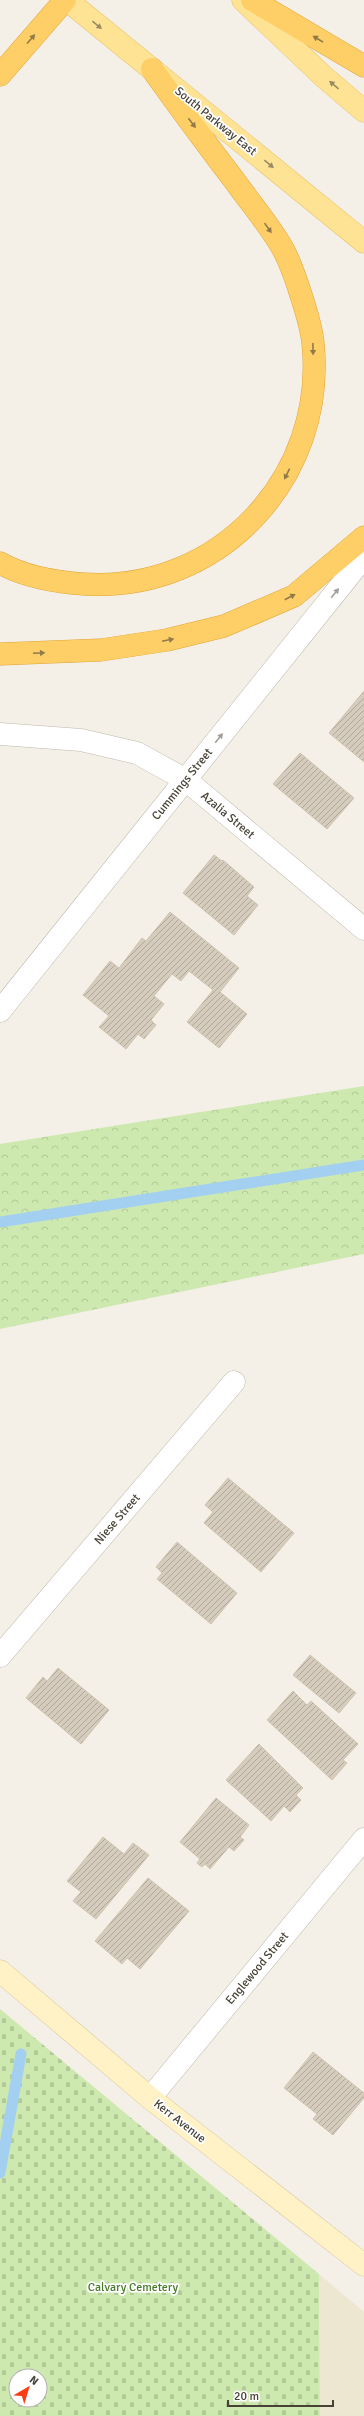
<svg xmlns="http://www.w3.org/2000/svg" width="364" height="2416" viewBox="0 0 364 2416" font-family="Signika,sans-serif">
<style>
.education{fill:#ede6d1}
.forest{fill:url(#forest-crowns)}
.cemetery{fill:url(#cemetery-stones);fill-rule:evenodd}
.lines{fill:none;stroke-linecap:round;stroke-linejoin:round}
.stream{stroke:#a3d0f1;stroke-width:11}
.building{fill:url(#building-hatch);stroke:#d0c4b0}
.street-casing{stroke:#bfb8aa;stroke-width:23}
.secondary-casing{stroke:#d4c597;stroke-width:23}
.primary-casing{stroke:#e5c064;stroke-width:23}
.highway-casing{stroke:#dfa436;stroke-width:23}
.street{stroke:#fff;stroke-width:22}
.secondary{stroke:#fff2c6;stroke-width:22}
.primary{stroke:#ffe395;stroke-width:22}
.highway{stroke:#ffcf67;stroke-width:22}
.oneway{fill:#9a8a61}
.oneway2{fill:#917a4a}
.oneway3{fill:#a3a09a}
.labels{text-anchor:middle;stroke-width:3.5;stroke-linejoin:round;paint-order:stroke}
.street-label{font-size:12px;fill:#474136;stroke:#fff}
.park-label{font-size:12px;fill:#467a28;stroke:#fff}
</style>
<defs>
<pattern id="forest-crowns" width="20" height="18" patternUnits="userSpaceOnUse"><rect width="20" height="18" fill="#cee9b0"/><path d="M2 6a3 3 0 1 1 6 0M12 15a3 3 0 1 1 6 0" fill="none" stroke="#b2c998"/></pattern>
<pattern id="cemetery-stones" width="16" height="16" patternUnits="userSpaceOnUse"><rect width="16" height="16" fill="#cee9b0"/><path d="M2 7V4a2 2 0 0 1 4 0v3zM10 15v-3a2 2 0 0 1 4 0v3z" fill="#b2c998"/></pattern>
<pattern id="building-hatch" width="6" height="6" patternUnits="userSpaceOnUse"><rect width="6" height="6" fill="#d6ccbd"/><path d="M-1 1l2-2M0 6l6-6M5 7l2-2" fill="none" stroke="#afa79a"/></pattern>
</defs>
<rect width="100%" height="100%" fill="#f4f0e7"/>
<path class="education" d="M319,2274L364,2312V2416H320Z"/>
<path class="forest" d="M364,1086V1254L0,1329V1144Z"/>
<path class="cemetery" d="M0,2009L319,2274L320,2416H0ZM16,2376H40V2400H16Z"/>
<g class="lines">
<g class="stream">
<path d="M0,1222L364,1165"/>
<path d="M0,2173L21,2054"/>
</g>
</g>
<g class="building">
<path d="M364,691V762L329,733Z"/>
<path d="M300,753L354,798L327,829L273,784Z"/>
<path d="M214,855L222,861L223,860L254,887L247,896L258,905L234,935L183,893Z"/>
<path d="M170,912L239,968L220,992L247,1014L219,1048L187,1022L213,990L189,971L181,981L172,974L154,996L164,1004L151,1020L156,1025L144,1039L138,1034L126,1049L99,1027L109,1016L83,995L110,961L119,968L142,938L146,941Z"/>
<path d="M228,1478L294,1533L261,1572L204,1523L213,1512L205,1505Z"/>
<path d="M177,1542L237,1593L211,1624L157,1579L162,1573L156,1567Z"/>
<path d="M310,1655L356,1693L339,1713L293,1675Z"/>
<path d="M58,1668L109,1710L81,1744L26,1698L43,1677L47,1681Z"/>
<path d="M293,1691L307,1705L311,1701L358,1744L343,1760L347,1763L332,1780L267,1720Z"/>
<path d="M259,1744L303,1788L296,1795L301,1800L290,1812L284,1806L271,1821L226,1780Z"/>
<path d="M216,1798L249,1825L240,1837L244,1840L234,1851L229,1847L210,1869L205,1864L202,1867L197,1863L200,1859L180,1842Z"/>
<path d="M103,1837L124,1854L133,1843L149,1855L96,1919L73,1901L81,1892L67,1881Z"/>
<path d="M148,1878L189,1911L140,1969L127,1958L122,1964L95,1941Z"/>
<path d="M313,2052L364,2093V2098L333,2135L313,2119L317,2114L284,2088Z"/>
</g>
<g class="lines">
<defs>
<g id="street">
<path d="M0,734L81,740L137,753L186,780L364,929"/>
<path d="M0,1011L364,557"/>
<path d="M0,1656L234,1382"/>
<path d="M150,2098L364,1839"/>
</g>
<path id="secondary" d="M0,1971L150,2098L364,2265"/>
<g id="primary">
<path d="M67,0L364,242"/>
<path d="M243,0L324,77L364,111"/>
</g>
<g id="highway">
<path d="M252,0L364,66"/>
<path d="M0,75L65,0"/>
<path d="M0,563C25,577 55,582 84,584C219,593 327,477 313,343C311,322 293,267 283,249C270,226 252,205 237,184C208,146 180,108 152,69"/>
<path d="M0,654L101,650L167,640L224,626L294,596L364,537"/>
</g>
</defs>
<use href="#street" class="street-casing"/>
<use href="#secondary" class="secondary-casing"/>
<use href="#primary" class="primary-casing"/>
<use href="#highway" class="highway-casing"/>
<use href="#street" class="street"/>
<use href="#secondary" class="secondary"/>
<use href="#primary" class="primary"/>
<use href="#highway" class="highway"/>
</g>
<defs><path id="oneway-solid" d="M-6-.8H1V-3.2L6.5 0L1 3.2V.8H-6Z"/></defs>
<g class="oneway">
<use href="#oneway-solid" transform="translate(97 25) rotate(39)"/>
<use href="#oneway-solid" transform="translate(334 85) rotate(-140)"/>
<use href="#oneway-solid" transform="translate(269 164) rotate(40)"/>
</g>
<g class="oneway2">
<use href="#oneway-solid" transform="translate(31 39) rotate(-49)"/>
<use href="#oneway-solid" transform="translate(318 39) rotate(-149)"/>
<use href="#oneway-solid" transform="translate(192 123) rotate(53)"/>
<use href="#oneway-solid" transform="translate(268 228) rotate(55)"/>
<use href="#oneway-solid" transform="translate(313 349) rotate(89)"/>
<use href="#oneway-solid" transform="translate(287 474) rotate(116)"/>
<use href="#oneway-solid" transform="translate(290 597) rotate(-28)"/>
<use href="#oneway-solid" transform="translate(168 640) rotate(-12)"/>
<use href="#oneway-solid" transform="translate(39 653) rotate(-3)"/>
</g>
<g class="oneway3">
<use href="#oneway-solid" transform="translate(335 593) rotate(-51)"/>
<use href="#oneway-solid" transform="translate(219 738) rotate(-51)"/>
</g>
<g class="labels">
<g class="street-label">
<text transform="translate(216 121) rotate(39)" y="4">South Parkway East</text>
<text transform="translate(182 784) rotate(-51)" y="4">Cummings Street</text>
<text transform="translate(228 815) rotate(40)" y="4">Azalia Street</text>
<text transform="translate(117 1519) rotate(-49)" y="4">Niese Street</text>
<text transform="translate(257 1968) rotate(-50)" y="4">Englewood Street</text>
<text transform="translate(180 2121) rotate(38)" y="4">Kerr Avenue</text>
</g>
<g class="park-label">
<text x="133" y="2291">Calvary Cemetery</text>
</g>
</g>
<g transform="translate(28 2388) rotate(38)"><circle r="19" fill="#ffffff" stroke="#b5b3af"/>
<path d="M0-3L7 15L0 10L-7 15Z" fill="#fc3c16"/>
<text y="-6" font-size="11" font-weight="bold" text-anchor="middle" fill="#474136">N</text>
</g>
<path d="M228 2400v6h105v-6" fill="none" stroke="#474136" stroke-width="2"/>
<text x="234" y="2400" font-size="12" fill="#474136" stroke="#ffffff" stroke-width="3" paint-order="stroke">20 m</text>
</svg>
